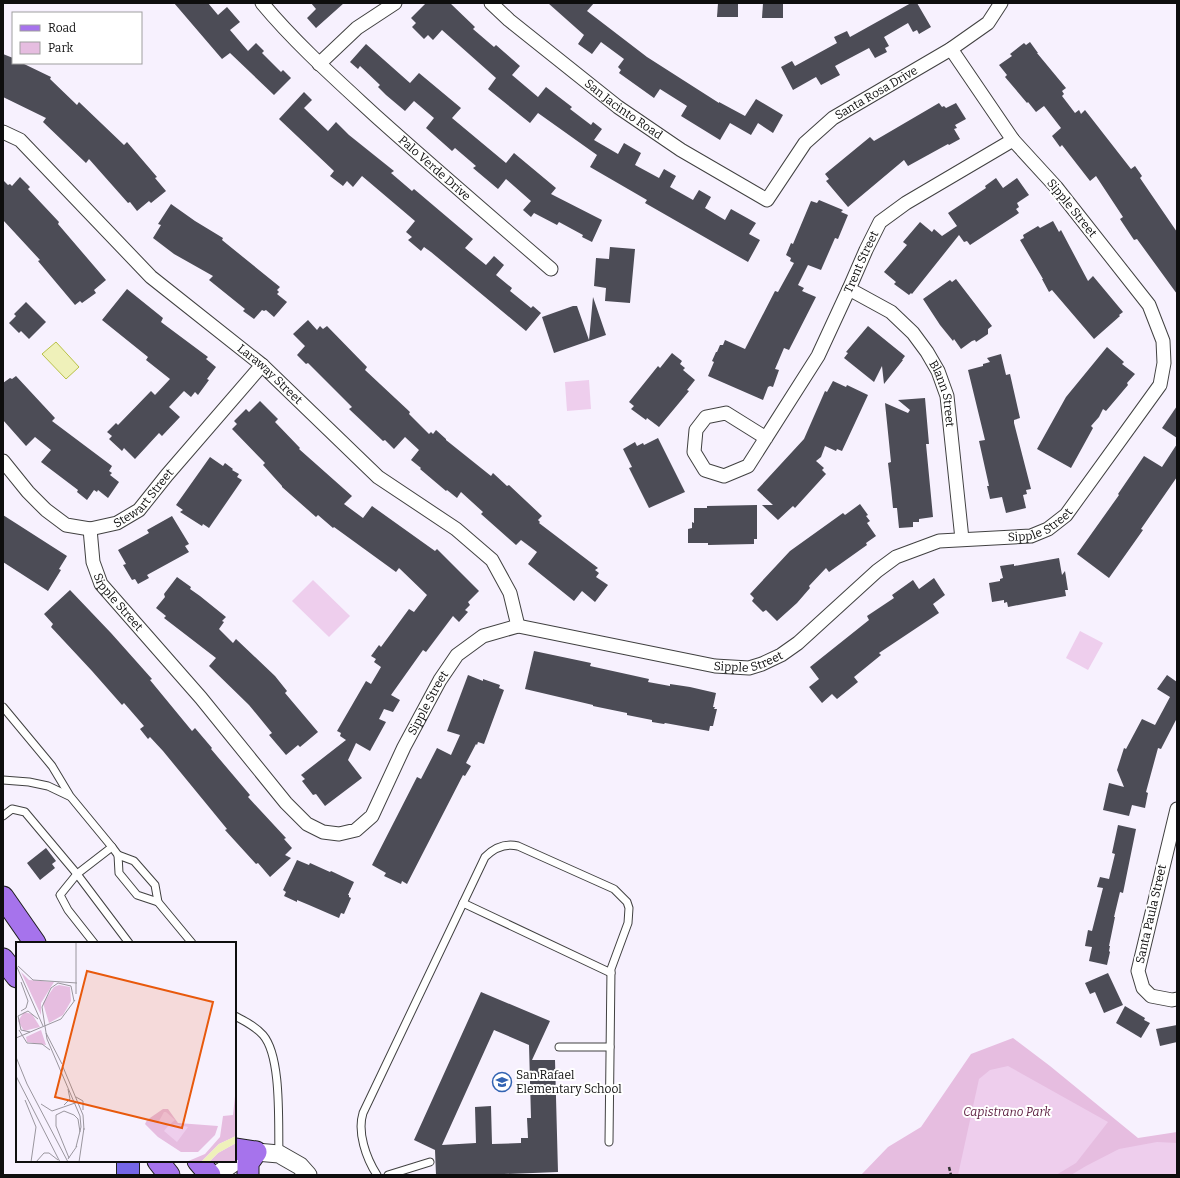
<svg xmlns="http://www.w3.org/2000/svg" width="1180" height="1178" viewBox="0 0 1180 1178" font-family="Bitter,serif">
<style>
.green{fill:#e6bde0}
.pitch{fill:#eeceed}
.water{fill:#eff1ba;stroke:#b9c148}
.building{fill:#4c4c56;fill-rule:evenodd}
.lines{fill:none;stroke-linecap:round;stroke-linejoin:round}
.service-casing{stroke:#414141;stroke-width:9}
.minor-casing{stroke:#414141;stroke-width:15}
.tertiary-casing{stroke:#414141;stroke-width:19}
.primary-casing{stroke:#1f1f1f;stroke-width:23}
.motorway-casing{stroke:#1f1f1f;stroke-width:24}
.path{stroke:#303030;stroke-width:2.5;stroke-dasharray:4 2;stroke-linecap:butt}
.service{stroke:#fff;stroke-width:7}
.minor{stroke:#fff;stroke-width:13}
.tertiary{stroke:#fff;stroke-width:17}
.primary{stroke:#a673ec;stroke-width:21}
.motorway{stroke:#7566e7;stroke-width:22}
.labels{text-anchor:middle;stroke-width:4;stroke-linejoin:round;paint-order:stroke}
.street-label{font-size:12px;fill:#0e0e0e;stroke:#fff}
.poi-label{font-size:12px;fill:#0e0e0e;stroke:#fff;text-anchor:start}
.park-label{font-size:12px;font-style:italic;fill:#612445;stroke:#fff}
.inset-road{fill:none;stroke:#9a969e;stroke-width:1}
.view{fill:#e8590c;fill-opacity:0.15;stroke:#e8590c;stroke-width:2}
.inset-edge{fill:none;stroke:#0e0e0e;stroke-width:2}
</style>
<rect width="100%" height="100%" fill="#f7f1fe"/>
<path class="green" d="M1013,1038L1050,1066L1138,1138L1177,1132V1175H861L888,1147L921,1127L971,1054Z"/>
<g class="pitch">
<path d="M589,380L591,409L567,411L565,382Z"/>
<path d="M313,580L350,616L329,637L292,601Z"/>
<path d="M1080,631L1103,643L1088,670L1066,658Z"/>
<path d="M1008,1066L1108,1122L1076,1163L1056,1175H958L979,1079L990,1070Z"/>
<path d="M1157,1142L1177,1143V1175H1071L1086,1166L1119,1149Z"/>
</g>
<path class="water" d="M56,342L79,367L66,379L42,354Z"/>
<g class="building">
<path d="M174,3H208L218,15L227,7L240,22L230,30L248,51L256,43L264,51L262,53L281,72L283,70L291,78L274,95L230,53L222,59Z"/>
<path d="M311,3H344L316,28L307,18L316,9Z"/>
<path d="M426,3H450L475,27L473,29L494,47L496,45L520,66L512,75L538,97L546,87L572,107L570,109L591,125L593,122L602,129L594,140L618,154L624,143L641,153L635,165L659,178L664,169L676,176L670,187L693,200L699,190L711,197L705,208L725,220L731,209L756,223L749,234L760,240L748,262L645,203L647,200L590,167L597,155L538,113L530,123L488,89L496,78L442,30L433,40L428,35L424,39L412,27L416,23L411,18Z"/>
<path d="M548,3H594L587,11L647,57L719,103V102L745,116L756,99L783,115L773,133L758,123L751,135L730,123L720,140L681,116L687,106L660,89L654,98L619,73L621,70L618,67L624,59L601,42L592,54L578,44L584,35Z"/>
<path d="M718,3H738V17H717Z"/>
<path d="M763,3H783V18H762Z"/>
<path d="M911,3H917L931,27L919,34L917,30L913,32L908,23L884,37L889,46L885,48L887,52L875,58L869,48L835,66L840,75L821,85L816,77L793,90L781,67L792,61L795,66L837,43L834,37L847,31L850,37Z"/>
<path d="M1030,42L1038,53H1037L1066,88L1062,91L1064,94L1062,96L1075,113L1079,110L1081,114L1085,110L1131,169L1135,166L1142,176L1140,178L1177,232V294L1137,239L1134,240L1120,219L1123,217L1096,176L1090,181L1062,145L1060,147L1052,136L1061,128L1044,106L1036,112L1028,102L1027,103L1005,77L1007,75L999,65L1012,56L1010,54L1024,43L1026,45Z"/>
<path d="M366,44L410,83L419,73L461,108L452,118L506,163L514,153L556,188L551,194L602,220L592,242L582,237L583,235L559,222L557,225L534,213L531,217L523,210L531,201L506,179L498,189L473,168L476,166L455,148L452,151L426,128L434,118L414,101L405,111L386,95L378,87L380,85L360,66L358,69L350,62Z"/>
<path d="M3,54L13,58V63H22L51,77L50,79L77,105L79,102L124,145L127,142L157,177L155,178L166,191L151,203L149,201L137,211L130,202L128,203L89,159L86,163L43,122L46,118L3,97Z"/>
<path d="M304,92L312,100L304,108L328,131L336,122L349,135L394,171L391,173L412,191L414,189L473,239L465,248L486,265L494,256L504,265L496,275L512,288L510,291L531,308L533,306L541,313L526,331L431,252L424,247L421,251L408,240L412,237L406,232L415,221L362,176L353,187L347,181L343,186L330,176L334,171L279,119Z"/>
<path d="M939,103L942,107L944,106L946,108L956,103L966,119L955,125L957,128L954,129L960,139L949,145L948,144L908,166L904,160L848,207L826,181L829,179L825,174L870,137L874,141Z"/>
<path d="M20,177L30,187L28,189L59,222L58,224L106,280L94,290L96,293L82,303L80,301L75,305L38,261L40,260L3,220V180L8,185L10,184L12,186Z"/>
<path d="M996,178L1003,188L1017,178L1029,195L1017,203L1019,207L1016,209L1019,213L970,245L967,241L964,242L959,235L912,294L911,293L909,295L894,284L896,282L884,272L907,245L903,242L920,222L932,232L934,229L942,236L957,226L948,213L986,188L985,186Z"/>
<path d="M819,200L843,210L841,212L848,215L838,239L835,238L821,270L808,265L798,285L804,288L802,291L816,297L789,350L784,348L775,369L779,370L773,387L770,386L768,387L763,400L708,376L714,362L712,361L716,352H717L720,345H723L725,340L745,349L775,291L778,292L794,263L790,261L791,258L786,255L791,243L793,244L811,201L817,203Z"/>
<path d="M171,204L195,221L223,238L222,240L280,287L277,290L279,292L277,294L287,302L274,317L266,310L264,311L262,310L254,319L243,311L245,309L209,280L213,276L174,254L153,238L161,225L158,224Z"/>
<path d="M1053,221L1059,232L1061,230L1088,281L1093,276L1123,312L1119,315L1120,316L1094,339L1052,290L1049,292L1042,279H1043L1020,240L1024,238L1023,235L1038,226L1040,228Z"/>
<path d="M610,247L635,249L630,303L605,301L606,288L594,286L596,258L609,259Z"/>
<path d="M956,279L992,326L988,329V334L976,342L975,340L972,341L961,349L954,339L953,341L940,325L923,299L950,280L952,282Z"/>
<path d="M127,289L163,318L161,322L208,357L206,359L216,367L207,379L209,380L198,395L195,392L191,397L184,391L169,407L180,417L162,436L159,433L135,459L124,448L122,451L109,439L112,436L107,432L116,423L118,425L151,391L155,395L170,379L146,360L148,357L102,320Z"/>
<path d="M593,297L606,335L554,353L542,317L573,306H577L589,340Z"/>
<path d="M26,302L46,322L29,339L21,331L19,333L9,323L16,316L14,314Z"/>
<path d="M308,320L317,330L320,326L323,329L327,326L367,367L365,370L410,412L409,414L429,434L431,432L433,434L436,430L446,439V440L491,476L493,473L507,486L509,485L542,516L538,520L540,522L539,523L598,568L595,570L599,573L596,577L608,585L595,602L582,591L574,601L528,564L537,552L521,540L516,545L481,514L483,512L461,492L457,498L447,490L446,491L420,469L421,468L411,460L419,450L405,437L394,449L385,440L383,441L349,409L352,407L308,363L306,364L297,355L305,346L293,334Z"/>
<path d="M868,326L905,356L902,360H903L884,384L882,366L874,382L844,358L848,353L846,352Z"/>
<path d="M1107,347L1124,362L1122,364L1135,374L1127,383L1128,385L1106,411L1103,409L1099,417L1091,426L1093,428L1071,468L1037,449L1066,397Z"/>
<path d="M672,353L682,361L680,364L685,368L683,370L695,380L687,390L689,391L659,427L647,418L646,420L631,409L634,406L629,402L658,366L660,368Z"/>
<path d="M1001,354L1006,375L1010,374L1020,418L1014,420V423L1031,489L1026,490L1027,494L1023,495L1026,508L1006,513L1002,497L990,499L987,486H989L979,441L985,440L968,370L983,366V364L990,362L987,358Z"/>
<path d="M16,376L55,418L52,421L112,466L109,471L112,473L110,475L119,482L108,498L98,490L97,492L94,490L87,500L77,492L78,490L41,462L51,450L35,437L26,446L3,420V383L10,378L12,379Z"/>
<path d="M833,381L846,387L847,385L868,395L842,451L837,449L836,451L825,446L821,457L816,461L824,468L822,470L826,474L795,508L793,506L778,520L762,505H773L757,490L804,439L825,391L827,392Z"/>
<path d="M925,398L929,444H926L933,517L919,519V522H913V527L899,528L897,508H893L891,488L888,463L891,462L885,403L908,413L910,410L898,400Z"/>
<path d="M260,401L278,419L275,422L300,448L299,449L352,496L344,504L363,518L372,506L435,551L437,549L479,591L468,602L470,605L465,610L468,612L459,622L453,616L426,652L423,650L391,695L400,700L393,712L384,709L379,719L386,722L370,751L356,743L348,760L362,778L325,806L316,794L313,795L302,781L305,779L301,775L346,740L340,736L341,733L337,731L366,681L371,684L381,667L374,662L376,659L371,656L379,645L381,647L409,609L414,612L427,595L399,568L396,572L334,527L333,528L318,515L316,517L282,487V486L263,465L265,463L232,429L237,424L234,421L246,409L249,412Z"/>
<path d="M1177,406V438L1162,428Z"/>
<path d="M658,438L685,492L649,508L629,468L632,467L623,449L635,442L637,446L643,443L644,445Z"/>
<path d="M1177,444V477L1141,529L1143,530L1109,578L1077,554L1119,495L1118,494L1144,456L1162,467Z"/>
<path d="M210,457L223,466L225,463L233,469L232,470L239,474L237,477L242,480L209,528L203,524L202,526L180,512L183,510L176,505Z"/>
<path d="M860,504L868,515L866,516L870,521L867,523L876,536L866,543L867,545L829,572L826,568L809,586L810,588L797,603L777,621L766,610L763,612L752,601L754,598L750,594L790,551L843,513L845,515Z"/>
<path d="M757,505V539H754V544L708,545V543H688V529L692,528V522L694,523V508H707V506Z"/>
<path d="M3,515L67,556L59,569L61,570L48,591L3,562Z"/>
<path d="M172,516L189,544L185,546L189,552L147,575L149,578L138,584L135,579L132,580L123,565L126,564L118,550L149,533L147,530Z"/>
<path d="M1059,558L1062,575L1065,571L1068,590H1065L1066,596L1008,607L1007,602L1004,603V600L992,602L989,583L1000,581V579L1003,578L1000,566L1014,564V566Z"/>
<path d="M177,577L191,587L190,589L200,596L226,617L222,621L224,622L219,629L233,643L236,639L275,676L287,691L285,693L318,732L300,747L298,745L286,755L269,735L272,733L249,705L209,666L216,658L164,618L166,616L156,608L165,597L164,594Z"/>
<path d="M934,578L945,595L933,604L939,613L879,653L881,655L854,677L858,682L837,699L832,694L822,703L809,687L819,679L810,667L869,620L867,616L894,598L892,595L913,580L919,589Z"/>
<path d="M70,590L111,633L152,679L150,680L192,731L195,728L212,748L211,749L250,795L248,797L286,838L284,839L292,848L285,855L291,858L270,877L258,863L256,864L225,830L227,829L163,751L150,737L148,739L140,729L144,726L124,703L122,705L92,671L51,627L53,624L44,614Z"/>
<path d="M534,651L591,663L590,666L649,679L648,682L670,686V684L690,687L716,693L713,707H715L714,709H717L713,726H710L709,731L665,723L664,724L652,722V720L627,715V713L593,706V705L525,689Z"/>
<path d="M468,675L483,681V679L500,685L499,688L504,690L484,744L478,742L477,745L476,744L466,763L471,766L465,776L463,775L407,884L402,881L401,884L384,876L386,873L372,865L417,777L421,779L437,748L451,755L460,735L447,731Z"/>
<path d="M1167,675L1177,682V718L1161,749L1158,748L1146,792L1148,793L1145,808L1132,805L1129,816L1103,810L1109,783L1124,787L1117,770L1124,748L1126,749L1142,719L1155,725L1170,697L1157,689Z"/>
<path d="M1118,825L1136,829L1123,893L1120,892L1114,917H1115L1109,946H1110L1109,951L1110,952L1107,965L1089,961L1092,947L1085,946L1088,930L1092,931L1103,888L1097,887L1100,877L1109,879L1115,854L1112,853Z"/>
<path d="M46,848L56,861L52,864L55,868L40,880L27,863Z"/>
<path d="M297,860L309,865L310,863L330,872L331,871L354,882L348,895H349V897L351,898L344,914L341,913L339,918L309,905L297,900V902L284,896L286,892L283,890Z"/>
<path d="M1108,973L1123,1005L1104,1013L1095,992L1090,994L1085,983Z"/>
<path d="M481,992L550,1021L532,1060H555L558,1172L479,1175H436L435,1150L414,1140ZM494,1030L529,1045L531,1118H527L528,1138H521V1143L492,1144L491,1106L475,1107L476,1143L442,1145Z"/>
<path d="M1125,1006L1145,1018L1144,1020L1150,1023L1141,1038L1116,1023Z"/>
<path d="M1177,1025V1042L1160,1046L1156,1029Z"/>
</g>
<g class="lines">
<defs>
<g id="service">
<path d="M3,707L52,766L70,796L112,847L118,855L119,873L137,895L158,902"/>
<path d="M3,780L29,782L48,786L69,796"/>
<path d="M3,816L12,809L25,812L77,874L129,943"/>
<path d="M118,855L134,861L155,885L158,902L192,943"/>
<path d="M463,903L611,973"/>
<path d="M94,943L68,910L60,895L77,874L112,847"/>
<path d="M235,1016C246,1022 255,1026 263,1035C282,1057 278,1124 279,1154"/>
<path d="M559,1047H610"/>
<path d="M377,1175C366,1158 357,1132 363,1113L485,857C494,848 505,843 518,846L614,889L627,902L629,908L628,923L611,969L609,1142"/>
<path d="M388,1175L430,1162"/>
</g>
<g id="minor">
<path id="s1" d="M262,3C297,45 338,81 378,118C435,169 493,219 551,269"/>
<path id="s2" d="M491,3L509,20L618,107L681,150L767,200L805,143L833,118L951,49L988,23L1001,3"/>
<path d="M319,64L357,28L395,3"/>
<path id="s3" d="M3,132L20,140L151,277L262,365L378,477L456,529L492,560L510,593L518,626"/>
<path id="s4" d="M849,289L891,312L913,333L927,352L938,371L947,396L962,539"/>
<path id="s5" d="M766,438L726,413L706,417L696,430L694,452L705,470L724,476L748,466L818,356L849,289L866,250L880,222L906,203L1013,140"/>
<path id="s6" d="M3,461L28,492L46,510L66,525L90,529L117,523L139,510L167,475L262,365"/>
<path id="s7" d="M90,529L93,562L101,584L201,698L286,803L307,824L323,832L339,834L356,830L372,816L404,747L440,680L457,655L483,636L518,626L715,666L749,668L762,664L781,655L798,643L877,571L896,557L939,541L1031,536L1048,529L1066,515L1160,385L1164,363L1163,341L1149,305L1056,187L1013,140L951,49"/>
<path d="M1177,809L1138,971L1143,988L1151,996L1172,1000L1177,999"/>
</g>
<path id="tertiary" d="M216,1175L238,1160L256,1152L279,1154L300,1166L308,1175"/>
<g id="primary">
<path d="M3,897L35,943"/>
<path d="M3,959L17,977"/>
<path d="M235,1149L256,1152L248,1163V1175"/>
<path d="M158,1161L169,1175"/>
<path d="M198,1161L210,1175"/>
</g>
<path id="motorway" d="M128,1175V1161"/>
</defs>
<use href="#service" class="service-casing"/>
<use href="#minor" class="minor-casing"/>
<use href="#tertiary" class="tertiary-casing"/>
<use href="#primary" class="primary-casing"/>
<use href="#motorway" class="motorway-casing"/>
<path class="path" d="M949,1167L951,1175"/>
<use href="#service" class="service"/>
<use href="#minor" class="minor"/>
<use href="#tertiary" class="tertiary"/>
<use href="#primary" class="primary"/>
<use href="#motorway" class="motorway"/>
</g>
<defs>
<symbol id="school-ring" viewBox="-11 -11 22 22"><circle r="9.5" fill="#fff" stroke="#3263b2" stroke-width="1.5"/><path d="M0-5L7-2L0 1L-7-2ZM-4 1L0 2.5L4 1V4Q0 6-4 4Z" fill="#3263b2"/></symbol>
</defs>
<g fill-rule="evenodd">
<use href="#school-ring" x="491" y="1071" width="22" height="22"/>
</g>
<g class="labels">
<g class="street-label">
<text dy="4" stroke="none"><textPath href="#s2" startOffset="496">Santa Rosa Drive</textPath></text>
<text dy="4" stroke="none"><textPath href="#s2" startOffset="170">San Jacinto Road</textPath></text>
<text dy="4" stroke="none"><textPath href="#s1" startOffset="239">Palo Verde Drive</textPath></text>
<text transform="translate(1072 208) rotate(51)" y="4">Sipple Street</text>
<text dy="4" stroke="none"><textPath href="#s5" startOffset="407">Trent Street</textPath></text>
<text dy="4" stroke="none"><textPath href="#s3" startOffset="362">Laraway Street</textPath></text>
<text dy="4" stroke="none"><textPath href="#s4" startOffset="147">Blann Street</textPath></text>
<text dy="4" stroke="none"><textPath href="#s6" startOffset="179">Stewart Street</textPath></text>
<text dy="4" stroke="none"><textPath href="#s7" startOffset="1268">Sipple Street</textPath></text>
<text dy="4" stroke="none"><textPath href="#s7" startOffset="81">Sipple Street</textPath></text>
<text dy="4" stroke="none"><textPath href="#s7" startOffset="932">Sipple Street</textPath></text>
<text dy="4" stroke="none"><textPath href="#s7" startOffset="572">Sipple Street</textPath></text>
<text transform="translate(1151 914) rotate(-77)" y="4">Santa Paula Street</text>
</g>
<g class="poi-label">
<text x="516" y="1079">San Rafael<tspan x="516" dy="14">Elementary School</tspan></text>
</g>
<g class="park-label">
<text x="1007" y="1116">Capistrano Park</text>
</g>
</g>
<g transform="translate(16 942)">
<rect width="220" height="220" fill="#f7f1fe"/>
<path d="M5,30L13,38L38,40L25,61V73ZM43,43L54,45L55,59L47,73L33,81L27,61L38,45ZM8,70L16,72L24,85L8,89L2,79ZM25,88L30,103L11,100L10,95ZM220,145V194L203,202L185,220H170L189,212L204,195L207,174L217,173ZM147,167H152L162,181L202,184L199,193L182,210H165L142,195L129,182L131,178ZM220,201V220H193L202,211Z" fill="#e6bde0"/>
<path d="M148,170H150L159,178L153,183L143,182L142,181ZM160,182L172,185L161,200L148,189L152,184Z" fill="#eeceed"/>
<path d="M220,194V201L202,211L193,220H185L203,202Z" fill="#eff1ba"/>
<path class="inset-road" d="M0,23L27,84M2,24L17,38L61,41M60,52V0M58,59L55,44L42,41L35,46L26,65L31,97L64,174L65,185L60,205M5,69L10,66L12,59L5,40M3,88L11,101L26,102L34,108M14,90L5,88L2,74L12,69L22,77M30,91L46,122M0,96L45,77L59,58M0,115L11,142L52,220M47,125L67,173L68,188M0,134L44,220M60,155L67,159V168M9,158L20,185L15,220M25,162L36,169L62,160M48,163L54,157L52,147M53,216L40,184V173L48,169L58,173L62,177L64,190M52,217L61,204M20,220L28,211H33L42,218M63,220L68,186"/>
<path class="view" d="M71,29L197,60L166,186L39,155Z"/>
<rect width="220" height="220" class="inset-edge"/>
</g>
<rect width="1180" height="1178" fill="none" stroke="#0e0e0e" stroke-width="8"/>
<rect x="12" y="12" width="130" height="52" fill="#ffffff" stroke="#9f9f9f"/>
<rect x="20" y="25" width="20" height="6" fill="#a673ec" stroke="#9f9f9f"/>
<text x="48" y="32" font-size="12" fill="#0e0e0e">Road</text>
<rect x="20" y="42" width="20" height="12" fill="#e6bde0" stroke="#9f9f9f"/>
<text x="48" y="52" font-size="12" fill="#0e0e0e">Park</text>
</svg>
